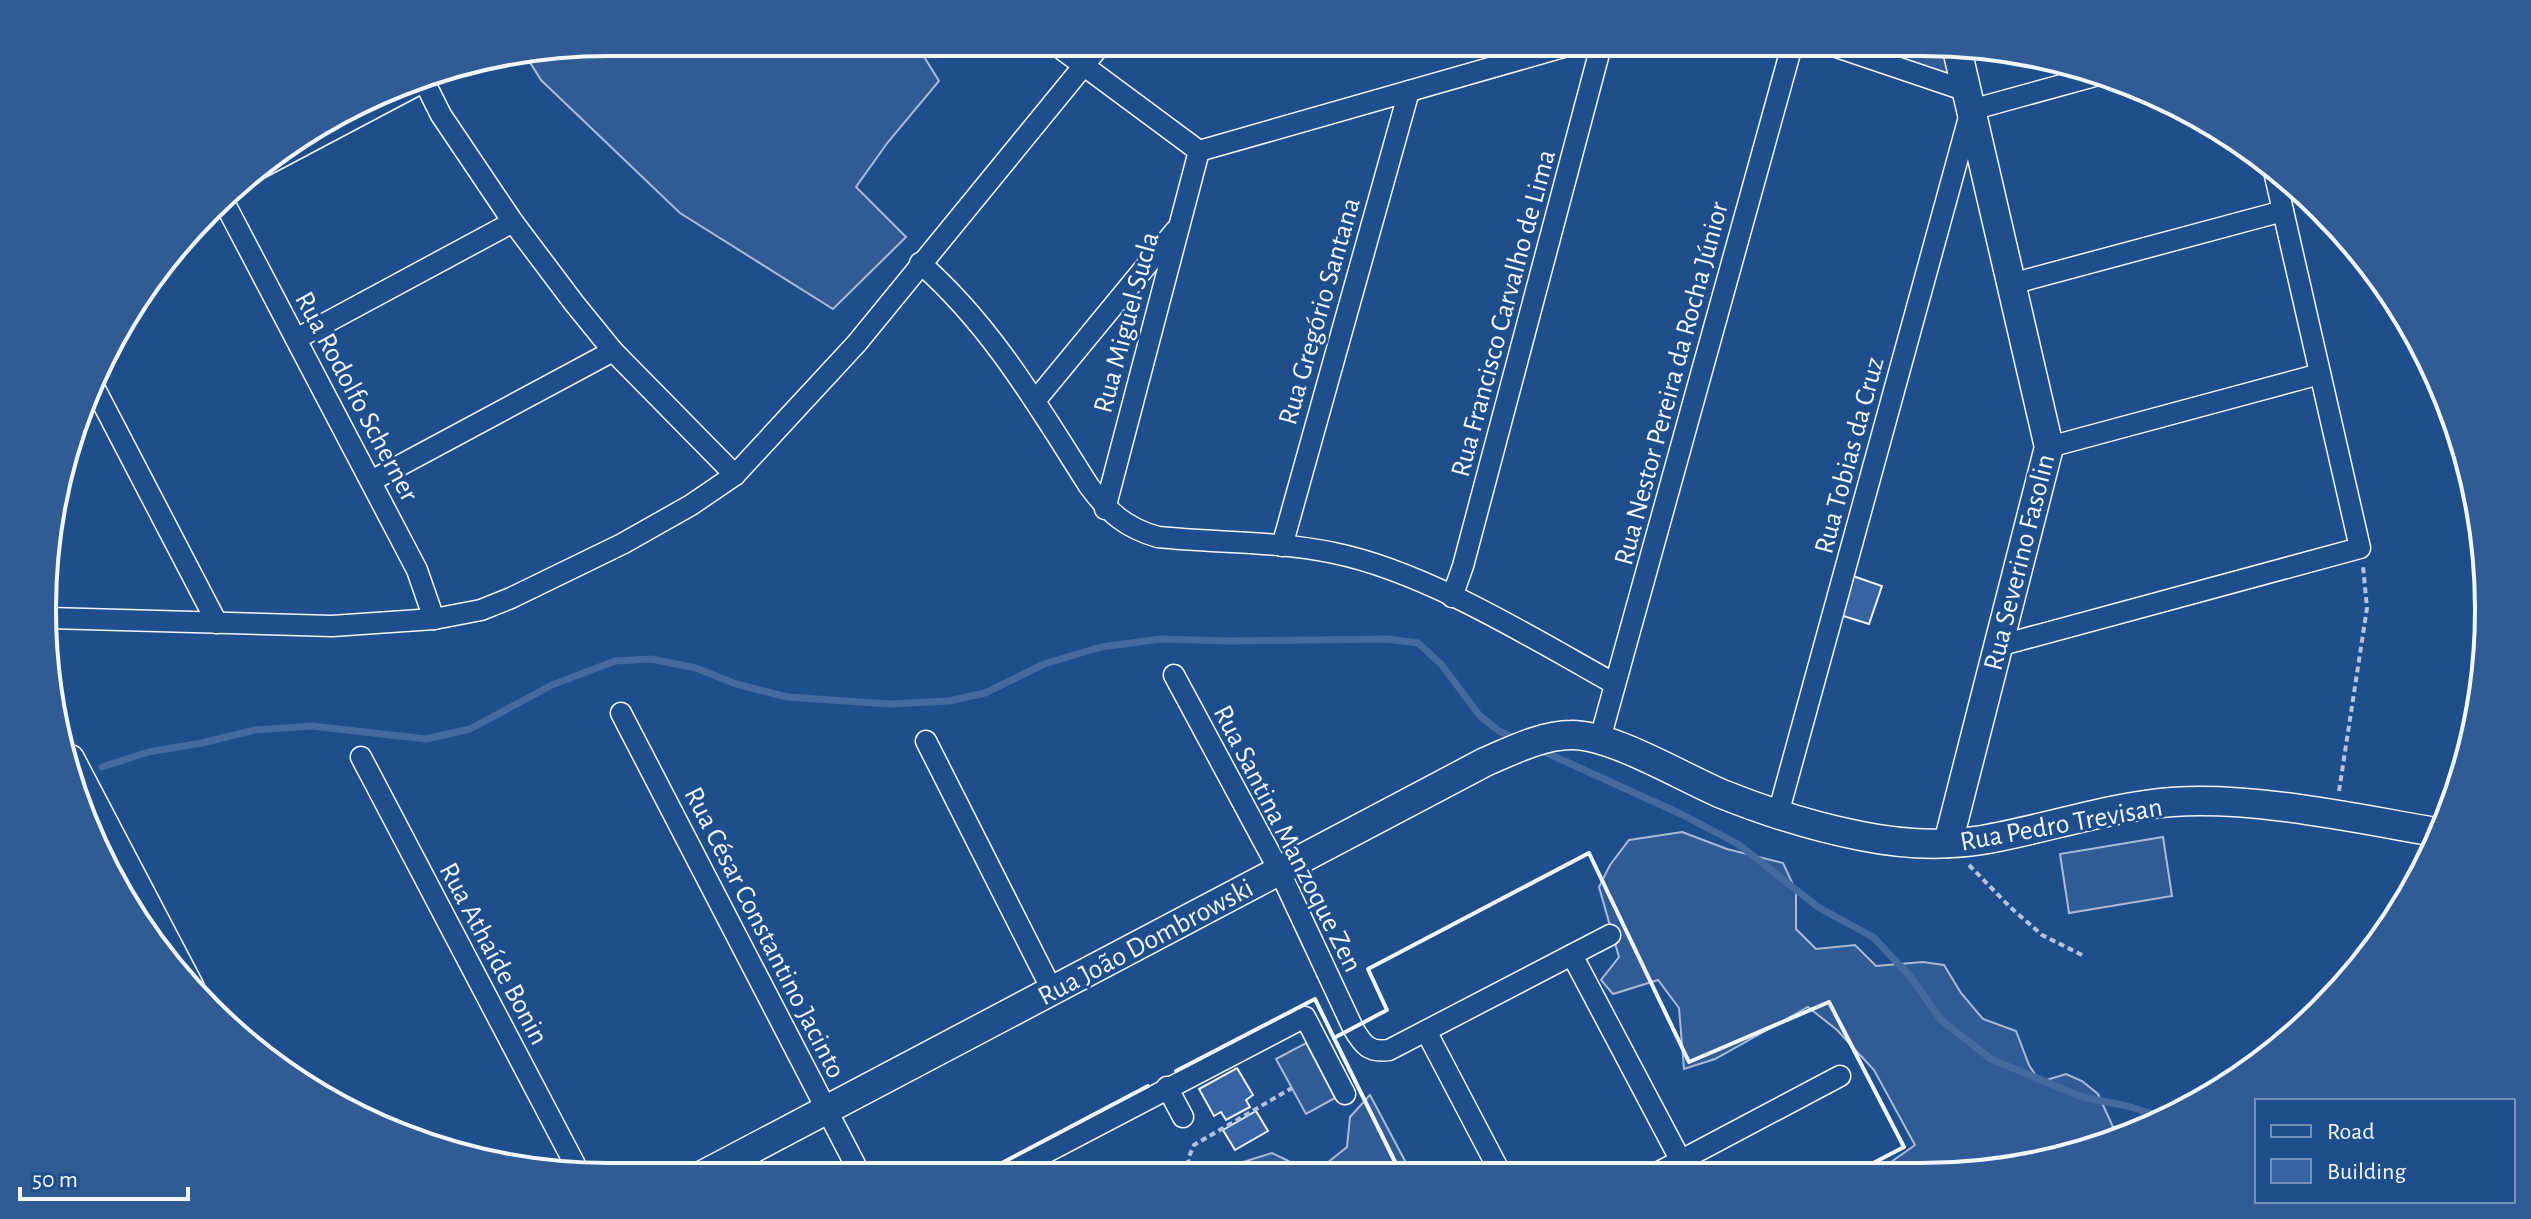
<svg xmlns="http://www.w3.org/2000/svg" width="2531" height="1219" viewBox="0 0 2531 1219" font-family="'Alegreya Sans',sans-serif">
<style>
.built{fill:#305b95;stroke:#a8bbd7;stroke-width:2}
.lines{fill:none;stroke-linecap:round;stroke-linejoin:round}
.stream{stroke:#446ba0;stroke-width:7}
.building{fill:#3563a3;stroke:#f2f6ff;stroke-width:2}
.street-casing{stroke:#f2f6ff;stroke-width:23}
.secondary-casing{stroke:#f2f6ff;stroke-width:31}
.path{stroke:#b3c4dc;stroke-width:4;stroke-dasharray:6 4;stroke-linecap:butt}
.street{stroke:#1f4e8c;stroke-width:20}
.secondary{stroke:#1f4e8c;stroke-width:28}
.wall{stroke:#f2f6ff;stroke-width:4}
.labels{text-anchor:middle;stroke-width:6;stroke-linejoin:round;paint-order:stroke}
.street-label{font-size:28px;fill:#f2f6ff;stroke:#1f4e8c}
.rim{fill:none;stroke:#f2f6ff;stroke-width:4}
</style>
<rect width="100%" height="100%" fill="#1f4e8c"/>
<g class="built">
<path d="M610,42H915L939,81L888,142L856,187L906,237L833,309L680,213L541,80L526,56Z"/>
<path d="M1851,42L1950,45L1958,78Z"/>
<path d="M1682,832L1727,849L1783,863L1796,891V929L1816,949L1855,945L1876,966L1923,962L1944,965L1961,993L1983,1019L2016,1031L2029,1065L2040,1082L2066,1074L2082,1081L2098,1094L2113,1127L2138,1125L2148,1128L2139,1134L1996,1172H1877L1915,1145L1874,1070L1837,1030L1808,1007L1715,1059L1684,1069L1679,1008L1658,980L1613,994L1601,980L1619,957L1599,887L1610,865L1629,840Z"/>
<path d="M2163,837L2172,896L2069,913L2060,854Z"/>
<path d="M1306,1043L1335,1098L1306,1114L1276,1059Z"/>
<path d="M1370,1095L1412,1174L1225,1175L1240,1163L1272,1153L1301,1167L1327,1163L1347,1147L1350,1117Z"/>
</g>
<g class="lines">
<g class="stream">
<path d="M1538,749L1681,814L1738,844L1818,907L1873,937L1910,976L1941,1020L1991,1059L2082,1097L2127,1106L2166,1118"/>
<path d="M102,767L148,752L202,743L255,730L312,726L426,739L470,729L552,685L615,661L651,659L696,668L736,684L787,697L889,704L949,701L985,693L1044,664L1101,647L1161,639L1227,641L1387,639L1418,643L1441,664L1480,716L1499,731L1516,739"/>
</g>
</g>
<g class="building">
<path d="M1850,575L1882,586L1869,624L1837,614Z"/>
<path d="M1237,1068L1253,1095L1246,1100L1250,1107L1226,1120L1221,1112L1214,1116L1199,1089Z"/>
<path d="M1256,1111L1268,1131L1235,1150L1223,1130Z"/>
</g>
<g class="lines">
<defs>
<g id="street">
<path d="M1052,42L1199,151"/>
<path d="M1822,42L1967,91"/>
<path d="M421,75L441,115L513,222L574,303L613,351L735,475"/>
<path d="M1199,151L1581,42"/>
<path d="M251,173L423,82"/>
<path d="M224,202L417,570L434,619"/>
<path d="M920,263C992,326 1038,406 1089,486C1109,513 1126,528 1158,537C1217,543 1277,541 1334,553C1427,572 1532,638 1615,684"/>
<path d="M2011,284L2283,211"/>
<path d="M296,339L513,222"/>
<path d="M91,381L217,623"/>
<path d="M1035,401L1175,231"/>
<path d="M2049,447L2320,374"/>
<path d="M371,481L613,351"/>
<path d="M1105,509L1199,151"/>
<path d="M1282,546L1409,91"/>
<path d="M1452,597L1463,566L1602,42"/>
<path d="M49,618L332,626L434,619L481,610L511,598L622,544L691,505L735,475L857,343L1103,42"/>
<path d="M1998,646L2360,548L2273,167"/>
<path d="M1174,675L1279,870L1353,1028C1363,1045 1369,1053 1389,1050L1610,935"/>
<path d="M621,713L861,1176"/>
<path d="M1600,739L1793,42"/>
<path d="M926,741L1052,990"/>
<path d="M361,757L580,1174"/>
<path d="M1778,814L1971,110L2102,74"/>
<path d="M1572,955L1681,1161"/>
<path d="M1426,1031L1501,1174"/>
<path d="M1167,1087L1183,1117"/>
<path d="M1657,1173L1840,1076"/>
<path d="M1001,1176L1305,1017L1345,1094"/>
</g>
<g id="secondary">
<path d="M70,759L190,988"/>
<path d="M1948,843L2049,447L1956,45"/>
<path d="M699,1177L1485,762C1511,751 1542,735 1571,735C1611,734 1682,777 1722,794C1767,812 1814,827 1861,836C1900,844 1943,846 1982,840C2046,829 2107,807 2172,802C2256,796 2358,819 2442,833"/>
</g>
</defs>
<use href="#street" class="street-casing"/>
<use href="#secondary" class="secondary-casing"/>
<g class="path">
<path d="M2339,791L2367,608L2363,566"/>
<path d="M1969,865L2010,907L2042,935L2084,956"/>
<path d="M1192,1175L1188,1159L1194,1145L1292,1088"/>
</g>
<use href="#street" class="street"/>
<use href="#secondary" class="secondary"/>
<g class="wall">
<path d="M1176,1071L1315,999L1334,1038"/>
<path d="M1401,1174L1334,1038L1387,1010L1368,969L1589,853L1689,1062L1829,1002L1904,1147L1854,1173"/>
<path d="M977,1176L1148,1086"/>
</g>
</g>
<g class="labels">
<g class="street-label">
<text transform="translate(1318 311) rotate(-74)" y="10">Rua Gregório Santana</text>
<text transform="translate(1502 313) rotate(-75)" y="10">Rua Francisco Carvalho de Lima</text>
<text transform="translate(1125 322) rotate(-75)" y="10">Rua Miguel Sucla</text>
<text transform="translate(1670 383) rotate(-75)" y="10">Rua Nestor Pereira da Rocha Júnior</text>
<text transform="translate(358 396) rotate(62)" y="10">Rua Rodolfo Scherner</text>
<text transform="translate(1848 455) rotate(-75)" y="10">Rua Tobias da Cruz</text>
<text transform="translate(2018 562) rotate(-76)" y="10">Rua Severino Fasolin</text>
<text transform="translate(2061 823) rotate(-10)" y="10">Rua Pedro Trevisan</text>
<text transform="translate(1289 838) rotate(63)" y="10">Rua Santina Manzoque Zen</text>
<text transform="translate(766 932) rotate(63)" y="10">Rua César Constantino Jacinto</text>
<text transform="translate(1145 941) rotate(-28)" y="10">Rua João Dombrowski</text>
<text transform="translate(495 953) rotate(62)" y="10">Rua Athaíde Bonin</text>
</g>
</g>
<path d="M0 0H2531V1219H0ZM609 56H1922A553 553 0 0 1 2475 609V610A553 553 0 0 1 1922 1163H609A553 553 0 0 1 56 610V609A553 553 0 0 1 609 56Z" fill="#305b95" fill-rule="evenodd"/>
<path class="rim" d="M609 56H1922A553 553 0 0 1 2475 609V610A553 553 0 0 1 1922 1163H609A553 553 0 0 1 56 610V609A553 553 0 0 1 609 56Z"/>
<rect x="2255" y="1099" width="260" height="104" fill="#1f4e8c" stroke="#7391ba" stroke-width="2"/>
<rect x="2271" y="1125" width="40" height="12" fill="#1f4e8c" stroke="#7391ba" stroke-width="2"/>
<text x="2327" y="1139" font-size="24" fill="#f2f6ff">Road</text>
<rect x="2271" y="1159" width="40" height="24" fill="#3563a3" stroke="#7391ba" stroke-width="2"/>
<text x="2327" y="1179" font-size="24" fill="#f2f6ff">Building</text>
<path d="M20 1187v12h168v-12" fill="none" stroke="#f2f6ff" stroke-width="4"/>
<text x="32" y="1187" font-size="24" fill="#f2f6ff" stroke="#1f4e8c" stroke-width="6" paint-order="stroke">50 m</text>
</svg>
